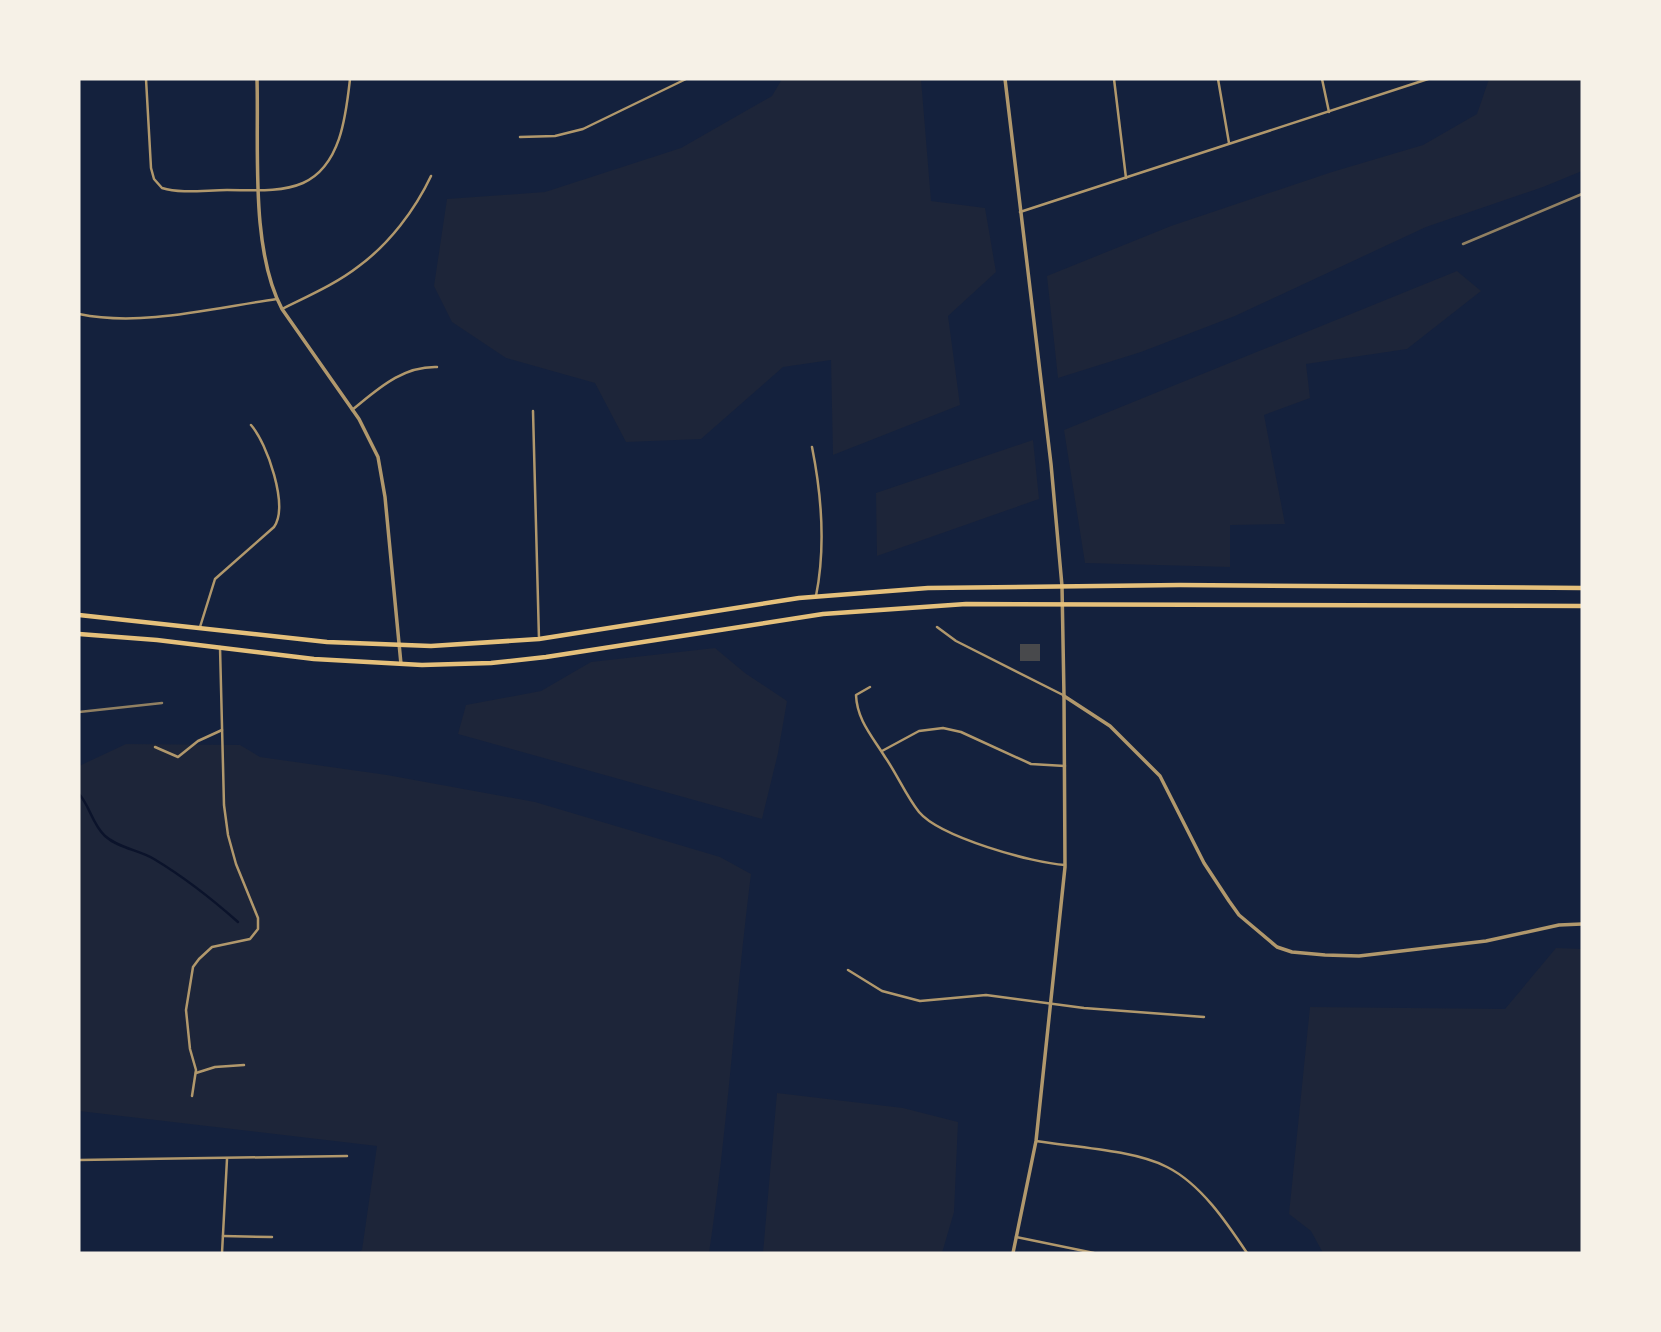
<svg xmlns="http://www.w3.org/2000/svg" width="1661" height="1332" viewBox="0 0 1661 1332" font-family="'Fira Sans',sans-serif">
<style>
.green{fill:#1d2539}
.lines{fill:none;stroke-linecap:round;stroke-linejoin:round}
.stream{stroke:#0b132b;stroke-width:2.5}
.building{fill:#48494c}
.minor{stroke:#b1986c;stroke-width:2.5}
.tertiary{stroke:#b1986c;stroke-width:3.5}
.primary{stroke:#e5c07b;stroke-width:4.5}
.rail{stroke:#918062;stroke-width:2.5}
</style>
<rect width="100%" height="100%" fill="#14213d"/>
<g class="green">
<path d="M782,79H921L931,201L985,208L996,272L948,316L960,405L833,455L831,360L783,367L701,439L626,442L595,383L506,358L452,322L434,286L447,199L545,192L681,148L772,96Z"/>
<path d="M1489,79H1582V171L1543,187L1426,227L1235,316L1141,352L1058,378L1047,276L1171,226L1332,172L1423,145L1477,114Z"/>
<path d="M1457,271L1481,291L1407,349L1306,364L1310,398L1264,415L1285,524L1230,525V567L1085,563L1064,430Z"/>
<path d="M1033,440L1039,499L877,556L876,493Z"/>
<path d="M715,648L745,673L787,701L778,753L762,819L458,734L466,705L541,691L591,662Z"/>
<path d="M126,744L240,745L260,757L387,775L535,802L720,857L751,874C735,1000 728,1127 709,1253H357L362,1250L377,1146L79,1111V766Z"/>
<path d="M1556,948L1582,949V1253H1323L1311,1231L1289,1214L1310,1007L1505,1009Z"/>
<path d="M777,1093L903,1108L958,1122L954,1212L942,1253H763Z"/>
</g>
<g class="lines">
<path class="stream" d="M79,794C90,806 92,824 105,836C118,848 139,850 154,859C184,877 212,899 238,922"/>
</g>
<rect class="building" x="1020" y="644" width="20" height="17"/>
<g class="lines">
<g class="minor">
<path d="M146,79L151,168L154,179L162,188C181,194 206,190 227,190C251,190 280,193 303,183C341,166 346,115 350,79"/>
<path d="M1114,79L1126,178"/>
<path d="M1218,79L1229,143"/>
<path d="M1322,79L1329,112"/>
<path d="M520,137L555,136L583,129L686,79"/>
<path d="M1020,212L1428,79"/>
<path d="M282,309C308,296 336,284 359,266C389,244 415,210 431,176"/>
<path d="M79,314C141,327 214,308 277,299"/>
<path d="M352,410C378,389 402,366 437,367"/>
<path d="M533,411L539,639"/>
<path d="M812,447C822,497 826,546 816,596"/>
<path d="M200,627L215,579L274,527C289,506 267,443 251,425"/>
<path d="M937,627L956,641L1063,695"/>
<path d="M870,687L856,695C857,720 872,736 885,757C897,774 906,796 919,812C940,837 1032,863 1065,865"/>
<path d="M155,747L178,757L198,741L222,730"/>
<path d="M882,751L919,731L943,728L961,732L1031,764L1065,766"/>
<path d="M848,970L882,991L920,1001L986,995L1084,1008L1204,1017"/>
<path d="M196,1073L215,1067L244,1065"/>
<path d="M192,1096L196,1070L190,1049L186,1010L193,967L199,959L212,947L250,939L258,929V918L236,864L228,835L224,805L220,647"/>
<path d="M1036,1141C1074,1147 1134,1150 1167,1167C1201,1184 1227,1223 1247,1253"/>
<path d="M79,1160L347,1156"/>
<path d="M223,1236L272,1237"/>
<path d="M1016,1237L1094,1253"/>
<path d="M222,1253L227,1159"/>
</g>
<g class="tertiary">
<path d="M257,79C259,147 250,249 282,309L359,419L378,457L385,497L401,664"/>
<path d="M1005,79L1051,464L1062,586L1064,696L1065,867L1036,1141L1013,1253"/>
<path d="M1064,696L1110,726L1160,776L1204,863L1229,901L1239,915L1277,947L1292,952L1325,955L1359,956L1486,941L1559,925L1582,924"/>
</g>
<g class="primary">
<path d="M79,615L327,642L431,646L539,639L799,598L928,588L1180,585L1582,588"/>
<path d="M79,634L157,640L314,659L422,665L491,663L546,657L823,614L966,604L1582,606"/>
</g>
<g class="rail">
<path d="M1463,244L1582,194"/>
<path d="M79,712L162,703"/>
</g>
</g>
<rect width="1661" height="1332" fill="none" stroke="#f6f1e7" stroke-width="161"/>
</svg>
